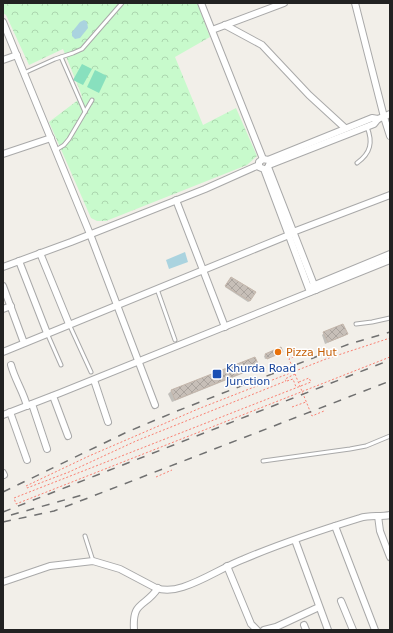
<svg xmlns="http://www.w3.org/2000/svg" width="393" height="633" viewBox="0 0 393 633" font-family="'DejaVu Sans',sans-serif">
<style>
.park{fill:url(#park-crowns)}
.pitch{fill:#88e0be}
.water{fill:#aad3df}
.shadow{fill:#0003}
.building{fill:url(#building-cross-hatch);stroke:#c4b6ab}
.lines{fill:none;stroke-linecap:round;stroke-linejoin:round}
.service-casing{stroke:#a9a9a9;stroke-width:5}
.minor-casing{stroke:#a9a9a9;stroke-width:8}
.path{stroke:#fa8072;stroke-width:1;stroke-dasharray:2 2;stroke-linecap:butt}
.service{stroke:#fff;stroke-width:3}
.minor{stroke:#fff;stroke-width:6}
.rail{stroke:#707070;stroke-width:1.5;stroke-dasharray:8 8;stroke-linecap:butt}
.food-dot{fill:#e8710a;stroke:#fff;stroke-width:1.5}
.transit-dot{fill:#1a4fb4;stroke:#fff;stroke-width:1.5}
.labels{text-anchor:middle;stroke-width:3;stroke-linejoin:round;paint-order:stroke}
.food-label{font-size:11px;fill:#c56008;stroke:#fff;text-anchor:start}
.transit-label{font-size:11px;fill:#164399;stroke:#fff;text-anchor:start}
</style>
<defs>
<pattern id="park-crowns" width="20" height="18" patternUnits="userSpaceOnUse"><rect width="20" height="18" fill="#c8facc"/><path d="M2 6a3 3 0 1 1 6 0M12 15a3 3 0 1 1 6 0" fill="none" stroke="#acd6af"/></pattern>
<pattern id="building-cross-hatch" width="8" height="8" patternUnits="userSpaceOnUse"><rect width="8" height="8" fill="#c7bfb8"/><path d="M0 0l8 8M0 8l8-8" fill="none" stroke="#aba49e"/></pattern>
</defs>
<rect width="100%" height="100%" fill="#f2efe9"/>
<path class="park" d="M3,3H197L210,37L175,57L203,125L236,108L257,156L247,165L106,221H97L91,218L49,122L82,97L80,91L63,49L29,65L6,15L3,13Z"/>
<g class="pitch">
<path d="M82,64L92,69L83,85L73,80Z"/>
<path d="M95,70L107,76L99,93L87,87Z"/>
</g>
<g class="water">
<path d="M84,20L87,22L88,28L80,38L75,39L72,36V32L80,22Z"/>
<path d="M185,252L188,262L169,269L166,260Z"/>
</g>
<g class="shadow">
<path d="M230,280L250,301L248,302L225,287Z"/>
<path d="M324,333L347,334L344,336L325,344L322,335Z"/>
<path d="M281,349L282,352L281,353L265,359L264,356L265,355Z"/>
<path d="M254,359L257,366L254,369L172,402L168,394L171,391Z"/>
</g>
<g class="building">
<path d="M231,277L256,292L250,301L225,286Z"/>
<path d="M343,324L348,334L328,342L323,332Z"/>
<path d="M281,347L283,352L267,359L265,354Z"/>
<path d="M255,357L259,366L175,400L171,390Z"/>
</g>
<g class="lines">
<defs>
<g id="service">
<path d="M61,57L85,112"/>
<path d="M24,73L55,59L73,53L82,49L122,3"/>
<path d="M56,150L64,145L69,139L92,100"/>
<path d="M357,163C371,153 373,142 367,127"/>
<path d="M157,289L175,340"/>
<path d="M69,324L91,372"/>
<path d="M356,324L372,322L390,318"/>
<path d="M47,333L61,365"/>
<path d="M263,461L350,449L366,446L390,436"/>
<path d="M85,536L93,561"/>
</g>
<g id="minor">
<path d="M201,3L263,159"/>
<path d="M355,3L384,117L390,136"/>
<path d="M3,22L90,234L155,405"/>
<path d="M225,25L262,45L309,95L345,128"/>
<path d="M212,30L284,3"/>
<path d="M3,60L17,55"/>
<path d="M3,154L51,138"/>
<path d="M269,165L374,124L378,119L390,114"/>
<path d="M268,167L316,290"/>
<path d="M176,200L225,327"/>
<path d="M293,232L390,195"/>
<path d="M40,253L69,324"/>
<path d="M19,261L47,333"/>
<path d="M3,267L71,242L205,189L259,165"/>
<path d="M3,286L24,343"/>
<path d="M310,287L390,254"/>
<path d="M310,292L264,169L259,167V162L263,159L268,160L372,118L378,119"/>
<path d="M3,309L11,306"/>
<path d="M3,352L289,235"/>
<path d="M11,365C15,380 23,391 27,406"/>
<path d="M94,380L108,422"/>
<path d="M53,396L68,436"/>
<path d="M32,404L47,449"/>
<path d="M10,412L27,460"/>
<path d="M3,415L60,393L390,260"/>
<path d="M3,473L4,475"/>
<path d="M378,516L380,531L390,557"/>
<path d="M335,526L375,630"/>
<path d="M295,540L328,630"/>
<path d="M227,566L251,624L257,630"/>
<path d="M3,582L50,566L93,561L120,569L156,588C165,591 174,590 183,587C205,580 223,567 244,559C282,543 321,530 360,518C369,515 380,517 390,515"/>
<path d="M341,601L353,630"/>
<path d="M304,625L306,630"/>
<path d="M134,630C132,600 145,608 158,588"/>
<path d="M264,630L276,627L319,607"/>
</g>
</defs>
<use href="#service" class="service-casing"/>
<use href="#minor" class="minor-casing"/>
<g class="path">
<path d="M294,371L289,359L298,355"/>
<path d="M295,374L285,379L286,381L136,441L69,472L27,488L26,486L89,456L198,409L326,359L390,338"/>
<path d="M295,374L312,416L324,411"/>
<path d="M287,381L293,379L296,387"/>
<path d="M299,382L309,378L311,382L14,498L16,504L390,357"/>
<path d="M292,407L306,402"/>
<path d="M156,477L172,470"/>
</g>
<use href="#service" class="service"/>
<use href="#minor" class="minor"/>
<g class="rail">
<path d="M3,492L127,432L177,411L349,344L390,332"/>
<path d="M3,512L390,360"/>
<path d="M11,515L86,494"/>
<path d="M3,522L54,511L75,503L390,381"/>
</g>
</g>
<circle class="food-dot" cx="278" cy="352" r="4"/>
<rect class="transit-dot" x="212" y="369" width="10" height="10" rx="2"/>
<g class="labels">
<g class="food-label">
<text x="286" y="356">Pizza Hut</text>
</g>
<g class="transit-label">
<text x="226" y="372">Khurda Road<tspan x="226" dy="13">Junction</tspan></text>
</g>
</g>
<rect width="393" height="633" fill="none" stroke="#222222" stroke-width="8"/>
</svg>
